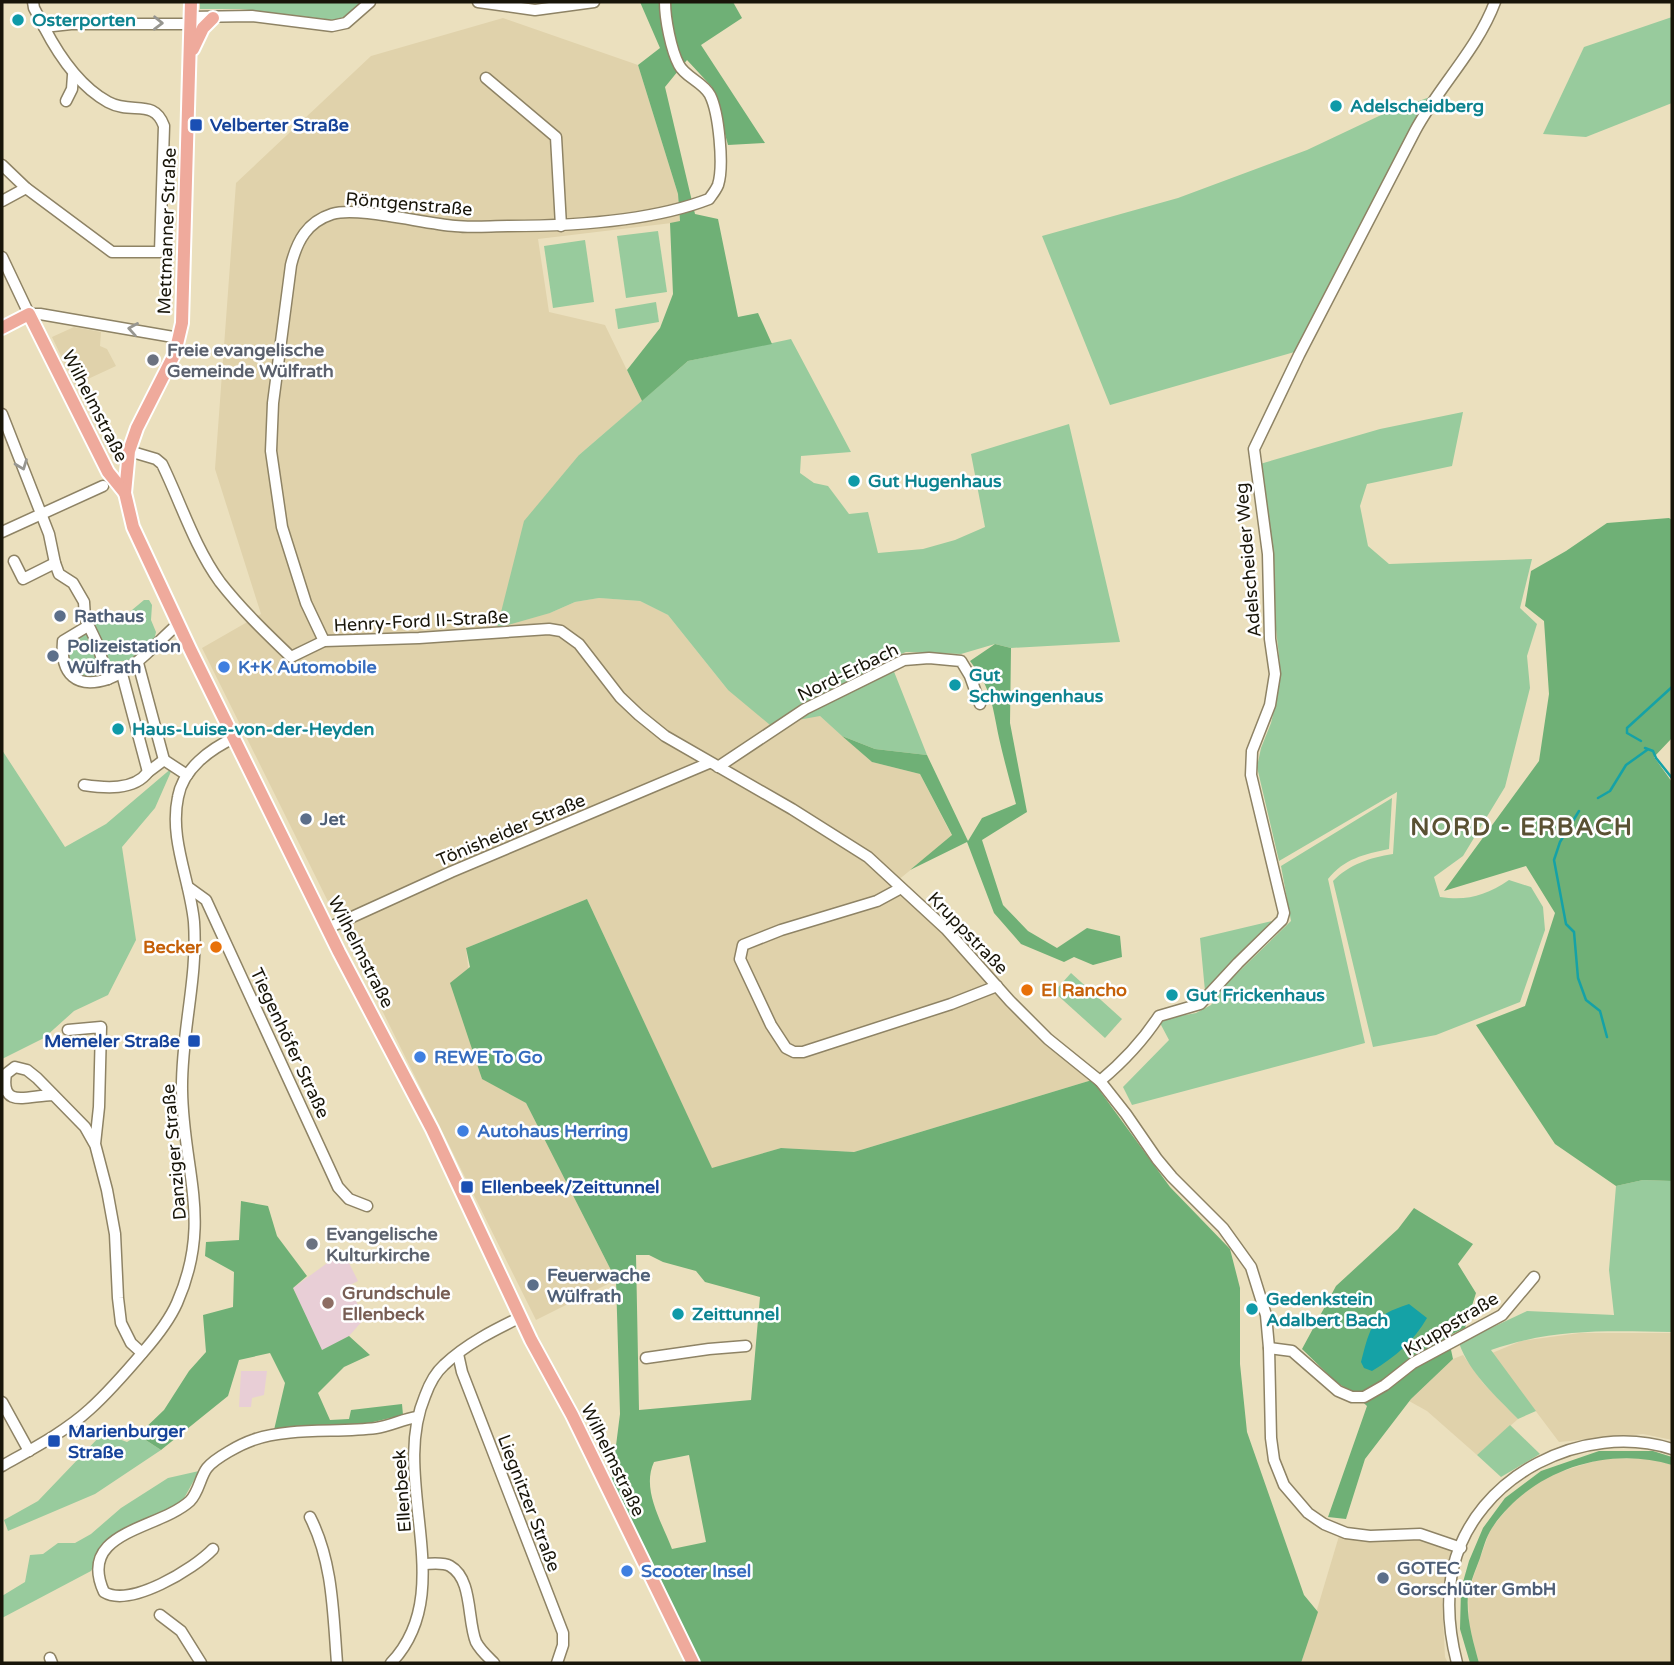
<svg xmlns="http://www.w3.org/2000/svg" width="1674" height="1665" viewBox="0 0 1674 1665" font-family="'Varela Round',sans-serif">
<style>
.built{fill:#e0d2ab}
.education{fill:#e8ced6}
.green{fill:#98cb9d}
.forest{fill:#6fb076;fill-rule:evenodd}
.water{fill:#15a2a6}
.lines{fill:none;stroke-linecap:round;stroke-linejoin:round}
.stream{stroke:#15a2a6;stroke-width:2.5}
.minor-casing{stroke:#8e8365;stroke-width:13}
.major-casing{stroke:#fff;stroke-width:16}
.minor{stroke:#fff;stroke-width:10}
.major{stroke:#efaa9c;stroke-width:12}
.oneway{stroke:#979690}
.culture-dot{fill:#0f9aa8;stroke:#fff;stroke-width:2.5}
.transit-dot{fill:#1a4fb4;stroke:#fff;stroke-width:2.5}
.worship-dot{fill:#6b7280;stroke:#fff;stroke-width:2.5}
.service-dot{fill:#5c6f8a;stroke:#fff;stroke-width:2.5}
.shop-dot{fill:#3f7fe0;stroke:#fff;stroke-width:2.5}
.food-dot{fill:#e8710a;stroke:#fff;stroke-width:2.5}
.education-dot{fill:#8d6e63;stroke:#fff;stroke-width:2.5}
.labels{text-anchor:middle;stroke-width:5;stroke-linejoin:round;paint-order:stroke}
.culture-label{font-size:18px;font-weight:bold;fill:#0d838f;stroke:#fff;text-anchor:start}
.transit-label{font-size:18px;font-weight:bold;fill:#164399;stroke:#fff;text-anchor:start}
.street-label{font-size:18px;fill:#181509;stroke:#fff}
.worship-label{font-size:18px;font-weight:bold;fill:#5b616d;stroke:#fff;text-anchor:start}
.service-label{font-size:18px;font-weight:bold;fill:#4e5e75;stroke:#fff;text-anchor:start}
.shop-label{font-size:18px;font-weight:bold;fill:#366cbe;stroke:#fff;text-anchor:start}
.food-label{font-size:18px;font-weight:bold;fill:#c56008;stroke:#fff;text-anchor:end}
.education-label{font-size:18px;font-weight:bold;fill:#785e54;stroke:#fff;text-anchor:start}
.district-label{font-size:24px;font-weight:bold;letter-spacing:2px;fill:#5a5133;stroke:#fff}
</style>
<rect width="100%" height="100%" fill="#ebe0be"/>
<g class="built">
<path d="M503,18L638,65L678,194L680,222L538,239L549,312L605,325L642,401L579,455L550,613L575,602L599,598L640,601L668,615L728,690L820,716L872,762L920,774L952,836L891,886L947,938L997,993L1092,1080L854,1152L781,1148L712,1169L587,899L466,948L481,1078L526,1103L616,1280L536,1320L202,648L261,614L215,469L236,183L371,56Z"/>
<path d="M74,327L101,332L100,346L107,349L116,366L75,385L52,337Z"/>
<path d="M1580,1333H1672V1440L1643,1434L1559,1442L1492,1353L1521,1341Z"/>
<path d="M1463,1355L1483,1383L1518,1419L1477,1455L1427,1411L1409,1401L1453,1359Z"/>
<path d="M1650,1458L1672,1465V1663H1479L1469,1626L1468,1592L1490,1530L1511,1504L1544,1477L1601,1459Z"/>
<path d="M1339,1536L1382,1542L1402,1539H1426L1453,1551L1442,1601L1445,1657L1448,1663H1301Z"/>
</g>
<g class="education">
<path d="M347,1259L358,1281L348,1286L365,1318L349,1336L322,1351L293,1288L330,1261Z"/>
<path d="M241,1371H267L264,1395L252,1398L251,1407H239Z"/>
</g>
<g class="green">
<path d="M200,2H363L348,16L334,20L240,9H200Z"/>
<path d="M1672,17V103L1586,137L1543,134L1584,47Z"/>
<path d="M1435,95L1298,351L1110,405L1042,236L1178,198L1307,150L1379,116Z"/>
<path d="M658,231L667,292L626,298L617,236Z"/>
<path d="M585,240L594,302L553,308L544,246Z"/>
<path d="M656,302L659,322L618,329L615,309Z"/>
<path d="M791,339L851,452L801,456L800,473L814,483L828,486L849,514L868,512L878,553L923,549L955,540L985,527L971,454L1069,424L1120,642L1011,648L995,644L961,654L906,652L876,664L893,669L927,755L875,749L842,736L820,716L770,725L728,690L668,615L640,601L599,598L575,602L550,613L497,628L524,521L579,455L688,361Z"/>
<path d="M1463,412L1452,466L1367,484L1360,506L1368,546L1389,564L1532,559L1520,608L1537,624L1527,656L1530,688L1505,787L1463,856L1434,877L1440,897C1467,901 1485,896 1509,880L1531,887L1543,907L1545,930L1520,1002L1436,1035L1373,1047L1333,881C1350,864 1369,858 1393,854L1397,792L1279,861L1257,767L1261,748L1271,723L1278,694L1280,665L1274,611L1272,542L1260,464L1380,429Z"/>
<path d="M144,600H149L152,605L151,620L156,632L154,641L127,665L125,661L107,662L100,638L89,619L96,616L111,623L120,620Z"/>
<path d="M86,633L90,635L103,679L97,681L76,676L66,648L68,642Z"/>
<path d="M2,750L65,847L106,824L173,767L155,808L122,847L136,940L108,995L74,1011L44,1038L2,1059Z"/>
<path d="M1392,798L1389,849C1364,854 1344,859 1328,879L1365,1043L1132,1105L1123,1087L1169,1040L1160,1023L1169,1018L1196,1013L1211,1005L1224,986L1291,921L1281,866Z"/>
<path d="M1272,921L1205,991L1200,938Z"/>
<path d="M1071,973L1122,1019L1105,1038L1054,992Z"/>
<path d="M1643,1180L1672,1181V1332C1607,1331 1554,1328 1491,1350L1536,1411L1518,1419C1496,1396 1470,1374 1459,1343L1527,1311L1614,1315L1609,1270L1616,1186Z"/>
<path d="M1510,1425L1540,1454L1501,1477L1477,1455Z"/>
<path d="M103,1433L127,1442L138,1435L161,1450L95,1494L8,1531L4,1520L38,1501Z"/>
<path d="M199,1471L182,1502L106,1540L91,1571L2,1618V1596L25,1582L30,1555L43,1554L58,1543H75L91,1534L121,1508L168,1478Z"/>
</g>
<g class="forest">
<path d="M640,2H733L742,18L701,45L765,143L728,145L712,87L687,60L665,87L695,214L718,219L738,317L758,313L772,344L688,361L642,401L627,370L660,328L673,294L670,223L680,221L678,194L638,65L660,48Z"/>
<path d="M1669,518L1672,520V738L1654,757L1672,782V1181L1643,1180L1616,1186L1555,1144L1476,1025L1525,1006L1555,913L1526,866L1444,891L1539,761L1549,694L1544,621L1525,606L1531,571L1566,551L1607,523Z"/>
<path d="M995,644L1011,648L1010,723L1027,812L982,840L1003,905L1028,931L1057,948L1087,928L1120,936L1122,957L1093,965L1074,957L1064,962L1021,944L994,913L967,842L910,870L952,835L920,774L872,762L842,736L875,749L927,755L968,841L982,818L1016,804C1010,782 1004,760 999,738C992,704 992,690 970,661Z"/>
<path d="M587,899L712,1168L781,1148L854,1152L1092,1080L1170,1187L1230,1249L1240,1288V1364L1247,1432L1304,1595L1318,1612L1301,1663H700L611,1485L620,1414L616,1280L526,1103L482,1079L450,983L470,967L466,948ZM636,1255H649L663,1262L696,1271L705,1282L760,1297L751,1400L639,1410ZM689,1455L706,1542L672,1549C662,1522 641,1490 654,1462Z"/>
<path d="M241,1201L268,1206L277,1236L307,1276L293,1288L322,1350L349,1336L370,1355L344,1367L318,1393L330,1420L349,1419L351,1410L402,1404L403,1415L356,1426L274,1430L285,1383L270,1353L239,1360L228,1396L161,1450L138,1435L164,1410L189,1371L206,1352L203,1315L233,1307L234,1272L205,1256L206,1242L239,1240Z"/>
<path d="M1414,1208L1473,1244L1458,1264L1476,1293L1465,1328L1448,1336L1453,1359L1411,1399L1365,1459L1346,1519L1328,1517L1367,1406L1351,1391L1337,1383L1302,1349L1336,1286L1398,1229Z"/>
<path d="M1599,1451H1653L1672,1457V1465C1607,1445 1530,1471 1492,1528C1486,1537 1483,1549 1480,1558C1476,1569 1470,1583 1468,1594C1466,1619 1473,1640 1479,1663H1470L1460,1629L1461,1589L1469,1561L1483,1528L1505,1498L1541,1471Z"/>
</g>
<path class="water" d="M1409,1304L1427,1318C1414,1341 1395,1357 1372,1371L1364,1368L1361,1362C1371,1324 1372,1316 1409,1304Z"/>
<g class="lines">
<g class="stream">
<path d="M1641,741L1627,733V728L1672,687"/>
<path d="M1645,748L1653,751L1656,758L1672,778"/>
<path d="M1598,798L1610,791L1626,765L1647,750"/>
<path d="M1579,811L1560,842L1554,860L1566,924L1574,932L1578,978L1586,1000L1600,1011L1607,1037"/>
</g>
<defs>
<g id="minor">
<path d="M33,2L34,8L44,27L71,24H190"/>
<path d="M478,2L535,10L594,2"/>
<path d="M190,17L252,16L332,26L346,23L370,2"/>
<path d="M486,78L556,137L561,226"/>
<path d="M66,101L72,89L73,75"/>
<path d="M2,165L26,188L112,252H160L164,126C154,98 132,115 108,102C79,86 59,56 44,27"/>
<path d="M2,201L26,188"/>
<path d="M2,257L29,314H40L179,338"/>
<path d="M2,414L49,534L55,563L59,574L73,583L84,602L85,618L97,643L108,679C137,668 155,644 178,624"/>
<path d="M129,451L156,459L162,464C181,503 194,546 220,582C241,609 266,633 291,657L324,641L419,638L549,629L561,631L579,644L620,697L639,715L665,736L792,809L868,857L946,929L1010,1001L1048,1039L1100,1081L1126,1114L1157,1159L1172,1177L1223,1228L1251,1267L1266,1315L1269,1348L1271,1438L1274,1460L1284,1485L1308,1513L1324,1524L1346,1533L1370,1536L1420,1534L1461,1548"/>
<path d="M2,532L103,486"/>
<path d="M14,561L23,579L55,563"/>
<path d="M88,626L63,641C60,675 77,689 108,679"/>
<path d="M324,641L306,603L282,527L271,451L273,403L291,265C297,241 307,222 332,214C358,206 424,224 455,226C472,228 491,226 508,226C572,226 650,222 709,199C712,195 716,190 718,185C724,166 719,113 710,95C703,82 685,77 679,65C671,50 665,19 665,2"/>
<path d="M138,663L164,760"/>
<path d="M122,674L148,772L164,760L187,775"/>
<path d="M718,767L805,709L904,660L929,658L961,661L970,676L980,704"/>
<path d="M84,785C104,788 134,791 148,772"/>
<path d="M188,887L206,900L338,1187L349,1199L367,1206"/>
<path d="M901,888L877,901L781,930L743,945L740,959L771,1025L786,1048L794,1052H803L951,1004L997,986"/>
<path d="M328,928L451,872L709,763"/>
<path d="M68,1030L101,1027L99,1107L95,1144L107,1190L115,1234L118,1298L121,1323L131,1343L142,1353"/>
<path d="M1100,1081C1124,1061 1142,1042 1159,1016L1200,1004L1238,963L1282,920L1284,913L1251,775L1252,751L1270,705L1275,674L1270,639L1268,554L1254,449L1299,355L1415,131C1439,86 1477,50 1495,2"/>
<path d="M53,1095C29,1095 0,1110 6,1074L15,1067L27,1070L37,1078L85,1127L94,1143"/>
<path d="M1269,1348L1292,1351L1338,1391L1352,1397H1364L1385,1385L1413,1363L1502,1315L1534,1277"/>
<path d="M458,1354L462,1372L563,1633V1645L557,1663"/>
<path d="M646,1358L709,1349L746,1346"/>
<path d="M2,1402L29,1451"/>
<path d="M2,1466C32,1449 65,1432 90,1409C110,1391 127,1371 144,1351C157,1336 169,1321 177,1303C213,1221 183,1171 182,1090C181,1033 198,979 194,922C190,880 169,839 178,797C183,769 210,749 234,738"/>
<path d="M310,1517C333,1562 333,1613 337,1663"/>
<path d="M213,1549C194,1569 130,1608 104,1592C76,1531 158,1530 190,1501C199,1492 200,1477 207,1468C215,1458 241,1444 253,1440C288,1427 338,1433 376,1428C390,1426 403,1419 417,1417"/>
<path d="M423,1564C431,1564 443,1562 450,1566C473,1579 467,1620 476,1642C480,1650 488,1657 494,1663"/>
<path d="M160,1615L181,1631L201,1663"/>
<path d="M50,1658L52,1663"/>
<path d="M391,1663C460,1591 389,1481 425,1396C429,1385 435,1373 444,1365C466,1344 494,1330 521,1317"/>
<path d="M1457,1663C1449,1632 1446,1600 1453,1568C1475,1475 1584,1421 1672,1449"/>
</g>
<g id="major">
<path d="M191,2L182,323L175,353L137,428L129,451L125,493L133,527L190,649L339,952L432,1129L531,1340L572,1415L693,1663"/>
<path d="M193,49L203,28L213,18"/>
<path d="M2,328L29,314L108,472L125,493"/>
</g>
</defs>
<use href="#minor" class="minor-casing"/>
<use href="#major" class="major-casing"/>
<use href="#minor" class="minor"/>
<use href="#major" class="major"/>
</g>
<defs><path id="oneway-chevron" d="M-2-3.5L2.5 0L-2 3.5" fill="none" stroke-width="1.6" stroke-linecap="round" stroke-linejoin="round" transform="scale(1.75)"/></defs>
<g class="oneway">
<use href="#oneway-chevron" transform="translate(158 23) rotate(1)"/>
<use href="#oneway-chevron" transform="translate(133 329) rotate(-170)"/>
<use href="#oneway-chevron" transform="translate(22 465) rotate(69)"/>
</g>
<g class="culture-dot">
<circle cx="18" cy="20" r="7"/>
<circle cx="1336" cy="106" r="7"/>
<circle cx="854" cy="481" r="7"/>
<circle cx="955" cy="685" r="7"/>
<circle cx="118" cy="729" r="7"/>
<circle cx="1172" cy="995" r="7"/>
<circle cx="1252" cy="1309" r="7"/>
<circle cx="678" cy="1314" r="7"/>
</g>
<g class="transit-dot">
<rect x="189" y="118" width="14" height="14" rx="3.5"/>
<rect x="187" y="1034" width="14" height="14" rx="3.5"/>
<rect x="460" y="1180" width="14" height="14" rx="3.5"/>
<rect x="47" y="1434" width="14" height="14" rx="3.5"/>
</g>
<g class="worship-dot">
<circle cx="153" cy="360" r="7"/>
<circle cx="312" cy="1244" r="7"/>
</g>
<g class="service-dot">
<circle cx="60" cy="616" r="7"/>
<circle cx="53" cy="656" r="7"/>
<circle cx="306" cy="819" r="7"/>
<circle cx="533" cy="1285" r="7"/>
<circle cx="1383" cy="1578" r="7"/>
</g>
<g class="shop-dot">
<circle cx="224" cy="667" r="7"/>
<circle cx="420" cy="1057" r="7"/>
<circle cx="463" cy="1131" r="7"/>
<circle cx="627" cy="1571" r="7"/>
</g>
<g class="food-dot">
<circle cx="216" cy="947" r="7"/>
<circle cx="1027" cy="990" r="7"/>
</g>
<circle class="education-dot" cx="328" cy="1303" r="7"/>
<g class="labels">
<g class="culture-label">
<text x="32" y="26">Osterporten</text>
<text x="1350" y="112">Adelscheidberg</text>
<text x="868" y="487">Gut Hugenhaus</text>
<text x="969" y="681">Gut<tspan x="969" dy="21">Schwingenhaus</tspan></text>
<text x="132" y="735">Haus-Luise-von-der-Heyden</text>
<text x="1186" y="1001">Gut Frickenhaus</text>
<text x="1266" y="1305">Gedenkstein<tspan x="1266" dy="21">Adalbert Bach</tspan></text>
<text x="692" y="1320">Zeittunnel</text>
</g>
<g class="transit-label">
<text x="210" y="131">Velberter Straße</text>
<text x="180" y="1047" text-anchor="end">Memeler Straße</text>
<text x="481" y="1193">Ellenbeek/Zeittunnel</text>
<text x="68" y="1437">Marienburger<tspan x="68" dy="21">Straße</tspan></text>
</g>
<g class="street-label">
<text transform="translate(409 204) rotate(5)" y="6">Röntgenstraße</text>
<text transform="translate(167 231) rotate(-88)" y="6">Mettmanner Straße</text>
<text transform="translate(95 406) rotate(63)" y="6">Wilhelmstraße</text>
<text transform="translate(1248 560) rotate(-95)" y="6">Adelscheider Weg</text>
<text transform="translate(421 621) rotate(-3)" y="6">Henry-Ford II-Straße</text>
<text transform="translate(848 672) rotate(-26)" y="6">Nord-Erbach</text>
<text transform="translate(511 830) rotate(-23)" y="6">Tönisheider Straße</text>
<text transform="translate(968 933) rotate(46)" y="6">Kruppstraße</text>
<text transform="translate(361 952) rotate(63)" y="6">Wilhelmstraße</text>
<text transform="translate(290 1043) rotate(65)" y="6">Tiegenhöfer Straße</text>
<text transform="translate(174 1152) rotate(-95)" y="6">Danziger Straße</text>
<text transform="translate(1451 1324) rotate(-31)" y="6">Kruppstraße</text>
<text transform="translate(613 1460) rotate(64)" y="6">Wilhelmstraße</text>
<text transform="translate(402 1491) rotate(-94)" y="6">Ellenbeek</text>
<text transform="translate(529 1503) rotate(69)" y="6">Liegnitzer Straße</text>
</g>
<g class="worship-label">
<text x="167" y="356">Freie evangelische<tspan x="167" dy="21">Gemeinde Wülfrath</tspan></text>
<text x="326" y="1240">Evangelische<tspan x="326" dy="21">Kulturkirche</tspan></text>
</g>
<g class="service-label">
<text x="74" y="622">Rathaus</text>
<text x="67" y="652">Polizeistation<tspan x="67" dy="21">Wülfrath</tspan></text>
<text x="320" y="825">Jet</text>
<text x="547" y="1281">Feuerwache<tspan x="547" dy="21">Wülfrath</tspan></text>
<text x="1397" y="1574">GOTEC<tspan x="1397" dy="21">Gorschlüter GmbH</tspan></text>
</g>
<g class="shop-label">
<text x="238" y="673">K+K Automobile</text>
<text x="434" y="1063">REWE To Go</text>
<text x="477" y="1137">Autohaus Herring</text>
<text x="641" y="1577">Scooter Insel</text>
</g>
<g class="food-label">
<text x="202" y="953">Becker</text>
<text x="1041" y="996" text-anchor="start">El Rancho</text>
</g>
<g class="education-label">
<text x="342" y="1299">Grundschule<tspan x="342" dy="21">Ellenbeck</tspan></text>
</g>
<g class="district-label">
<text x="1522" y="835">NORD - ERBACH</text>
</g>
</g>
<rect width="1674" height="1665" fill="none" stroke="#181509" stroke-width="7"/>
</svg>
